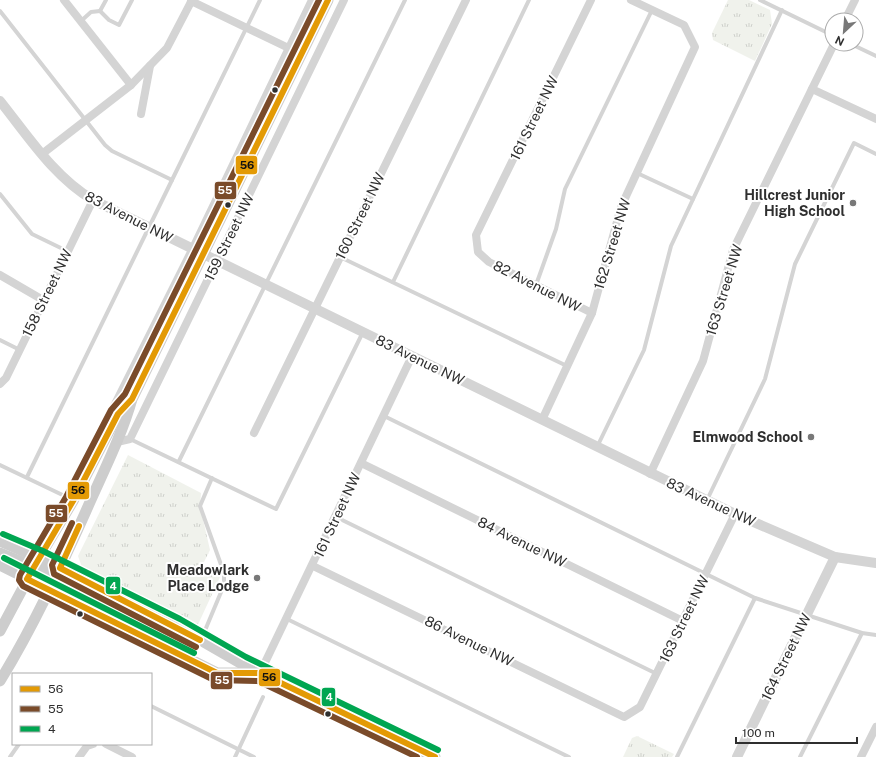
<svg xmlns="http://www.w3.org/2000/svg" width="876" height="757" viewBox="0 0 876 757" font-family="'Public Sans',sans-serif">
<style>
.grass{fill:url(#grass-tufts)}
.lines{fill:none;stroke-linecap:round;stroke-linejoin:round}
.service{stroke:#d4d4d4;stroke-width:4}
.minor{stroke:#d4d4d4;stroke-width:8}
.tertiary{stroke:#d4d4d4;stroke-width:10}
.secondary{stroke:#cdcdcd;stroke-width:11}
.bus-1-casing{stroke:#fff;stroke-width:9}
.bus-2-casing{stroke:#fff;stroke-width:9}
.bus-3-casing{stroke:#fff;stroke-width:9}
.bus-1{stroke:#e39a05;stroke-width:6}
.bus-2{stroke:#7a4b2a;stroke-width:6}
.bus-3{stroke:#00a651;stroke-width:6}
.bus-dot{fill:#2f2f2f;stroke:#fff;stroke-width:1.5}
.poi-dot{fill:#787878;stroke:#fff;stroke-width:1.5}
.labels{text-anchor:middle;stroke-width:4;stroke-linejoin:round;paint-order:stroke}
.street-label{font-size:14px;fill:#2f2f2f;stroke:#fff}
.poi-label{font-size:14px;font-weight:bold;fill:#2f2f2f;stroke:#fff;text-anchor:end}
.line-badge{stroke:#fff;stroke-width:1.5}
.badge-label{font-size:11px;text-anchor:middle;font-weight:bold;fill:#fff}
.pale-badge-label{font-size:11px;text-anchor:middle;font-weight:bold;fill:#111}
</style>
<defs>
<pattern id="grass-tufts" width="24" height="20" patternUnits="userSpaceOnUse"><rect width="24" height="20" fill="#f0f2ec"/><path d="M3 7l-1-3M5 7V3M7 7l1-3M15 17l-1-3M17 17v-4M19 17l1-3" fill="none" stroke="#ced0cb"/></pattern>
</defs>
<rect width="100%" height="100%" fill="#fff"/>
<g class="grass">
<path d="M728,0H749L770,10L772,24L755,61L713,40L712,33Z"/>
<path d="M128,455L201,493L200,506L210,550L201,568L220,577L195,631L85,576L78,556Z"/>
<path d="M637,736L674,754L672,757H623L632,738Z"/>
</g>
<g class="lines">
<g class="service">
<path d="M760,0L832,35"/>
<path d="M0,11L105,145L112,151L172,180L260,0"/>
<path d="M100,11L109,20L119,25L132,0"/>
<path d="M100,11L106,0"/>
<path d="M81,21L91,12L100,11"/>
<path d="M851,44L876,56"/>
<path d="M637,173L693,199"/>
<path d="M0,194L32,234L67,251"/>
<path d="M340,257L567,366"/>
<path d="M393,282L529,0"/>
<path d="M536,285L556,229L565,189L652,10"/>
<path d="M0,340L20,350"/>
<path d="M384,416L755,598L862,633L876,635"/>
<path d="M130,439L276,509L363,332"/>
<path d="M597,447L644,350L671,246L782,10"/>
<path d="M179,461L405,0"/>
<path d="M0,465L73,500"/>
<path d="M27,477L172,180"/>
<path d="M707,500L765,379L795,264L854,143L876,154"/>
<path d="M336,517L657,674"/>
<path d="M287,619L569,757"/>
<path d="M201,640L224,585V573L200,506L212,478"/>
<path d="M151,706L254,757"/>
<path d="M10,757L19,744"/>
<path d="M235,757L263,697"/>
<path d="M677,757L755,598"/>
<path d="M800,757L862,633"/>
</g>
<g class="minor">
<path d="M64,0L131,85"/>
<path d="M591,0L476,235L478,252L489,262L592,313"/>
<path d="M191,1L301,54"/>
<path d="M845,20L855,0"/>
<path d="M812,89L876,119"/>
<path d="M141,114L150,66"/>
<path d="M42,154L131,85L167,48L192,0"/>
<path d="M0,275L43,300"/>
<path d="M0,384L6,378L93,200"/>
<path d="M542,420L592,313L621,207L695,47L684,25L631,0"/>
<path d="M254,433L466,0"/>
<path d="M117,442L130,439L344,0"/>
<path d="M361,463L683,621"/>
<path d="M89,469L88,458L192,250L312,0"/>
<path d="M650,474L703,361L733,250L834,44"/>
<path d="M313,566L624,717L640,707L735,514"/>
<path d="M260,673L412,356"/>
<path d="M106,744L132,757"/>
<path d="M79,757L87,746L93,744"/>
<path d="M861,757L876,727"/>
</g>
<g class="tertiary">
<path d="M0,101C28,136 54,177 93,200L735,514L835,557L876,563"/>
<path d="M737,757L835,557"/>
</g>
<g class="secondary">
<path d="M0,541L39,558L176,626L242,664L435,757"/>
<path d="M0,553L42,570L48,571L60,568"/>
<path d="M0,565L217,673H258"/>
<path d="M0,631L39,558L73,501L118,414L131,401"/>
<path d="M0,681C33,627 60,569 86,511C102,474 121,438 132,399L328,0"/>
</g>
<defs>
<g id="bus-1">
<path d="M328,0L132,399L118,414L73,501L27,579L217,673H260L435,757"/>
<path d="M79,526L60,568L200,640"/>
</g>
<g id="bus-2">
<path d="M319,0L125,394L111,410L66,497L20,575L19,580L23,586L214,680L258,681L417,757"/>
<path d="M72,523L52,565L54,574L196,647"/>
</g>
<g id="bus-3">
<path d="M3,534L43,551L180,619L246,657L438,750"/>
<path d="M4,558L194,653"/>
</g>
</defs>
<use href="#bus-1" class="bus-1-casing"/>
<use href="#bus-2" class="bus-2-casing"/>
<use href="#bus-3" class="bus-3-casing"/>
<use href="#bus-1" class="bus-1"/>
<use href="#bus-2" class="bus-2"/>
<use href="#bus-3" class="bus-3"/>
</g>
<g class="bus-dot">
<circle cx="275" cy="90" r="3.5"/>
<circle cx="228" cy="205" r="3.5"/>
<circle cx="80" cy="614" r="3.5"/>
<circle cx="328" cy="714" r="3.5"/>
</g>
<g class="poi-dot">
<circle cx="853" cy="203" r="4"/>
<circle cx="811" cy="437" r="4"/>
<circle cx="257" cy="578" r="4"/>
</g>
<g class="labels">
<g class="street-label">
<text transform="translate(534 118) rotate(-64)" y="5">161 Street NW</text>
<text transform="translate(360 216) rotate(-64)" y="5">160 Street NW</text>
<text transform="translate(129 217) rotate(27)" y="5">83 Avenue NW</text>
<text transform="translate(229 237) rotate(-64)" y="5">159 Street NW</text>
<text transform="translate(612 244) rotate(-73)" y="5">162 Street NW</text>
<text transform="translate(537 286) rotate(27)" y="5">82 Avenue NW</text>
<text transform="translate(724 290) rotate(-73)" y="5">163 Street NW</text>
<text transform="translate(47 293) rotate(-64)" y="5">158 Street NW</text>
<text transform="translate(420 360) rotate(26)" y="5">83 Avenue NW</text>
<text transform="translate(711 502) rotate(25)" y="5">83 Avenue NW</text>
<text transform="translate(337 515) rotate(-65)" y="5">161 Street NW</text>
<text transform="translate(522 542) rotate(26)" y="5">84 Avenue NW</text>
<text transform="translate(684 619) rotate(-64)" y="5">163 Street NW</text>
<text transform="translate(469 641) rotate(26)" y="5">86 Avenue NW</text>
<text transform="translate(786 657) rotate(-64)" y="5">164 Street NW</text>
</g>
<g class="poi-label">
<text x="845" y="200">Hillcrest Junior<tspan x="845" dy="16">High School</tspan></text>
<text x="803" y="442">Elmwood School</text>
<text x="249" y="575">Meadowlark<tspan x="249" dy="16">Place Lodge</tspan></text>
</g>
</g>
<g class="line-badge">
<rect x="235" y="155" width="23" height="20" rx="4" fill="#e39a05"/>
<rect x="214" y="181" width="23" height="19" rx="4" fill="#7a4b2a"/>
<rect x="67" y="481" width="23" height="19" rx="4" fill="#e39a05"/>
<rect x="45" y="504" width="23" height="19" rx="4" fill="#7a4b2a"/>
<rect x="105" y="576" width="16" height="19" rx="4" fill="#00a651"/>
<rect x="258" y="668" width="23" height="19" rx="4" fill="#e39a05"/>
<rect x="210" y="671" width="23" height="19" rx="4" fill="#7a4b2a"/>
<rect x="321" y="687" width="15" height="20" rx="4" fill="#00a651"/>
</g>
<g class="badge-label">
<text x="225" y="194">55</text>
<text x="56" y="517">55</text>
<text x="113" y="590">4</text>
<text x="222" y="684">55</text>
<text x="329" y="701">4</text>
</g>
<g class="pale-badge-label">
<text x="247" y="169">56</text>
<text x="78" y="494">56</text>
<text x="269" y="681">56</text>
</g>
<rect x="12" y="673" width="140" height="72" fill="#ffffff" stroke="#acacac"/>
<rect x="20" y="686" width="20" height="6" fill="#e39a05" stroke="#acacac"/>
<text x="48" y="693" font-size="12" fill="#2f2f2f">56</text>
<rect x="20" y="706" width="20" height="6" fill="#7a4b2a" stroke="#acacac"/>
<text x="48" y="713" font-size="12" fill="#2f2f2f">55</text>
<rect x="20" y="726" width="20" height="6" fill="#00a651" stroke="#acacac"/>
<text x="48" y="733" font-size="12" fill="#2f2f2f">4</text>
<g transform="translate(844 32) rotate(206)"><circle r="19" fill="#ffffff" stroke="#acacac"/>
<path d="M0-3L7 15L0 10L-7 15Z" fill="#787878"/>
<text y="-6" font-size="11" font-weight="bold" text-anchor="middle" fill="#2f2f2f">N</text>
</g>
<path d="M736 737v6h121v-6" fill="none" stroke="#2f2f2f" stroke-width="2"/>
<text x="742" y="737" font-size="12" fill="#2f2f2f" stroke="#ffffff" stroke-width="3" paint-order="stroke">100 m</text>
</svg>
